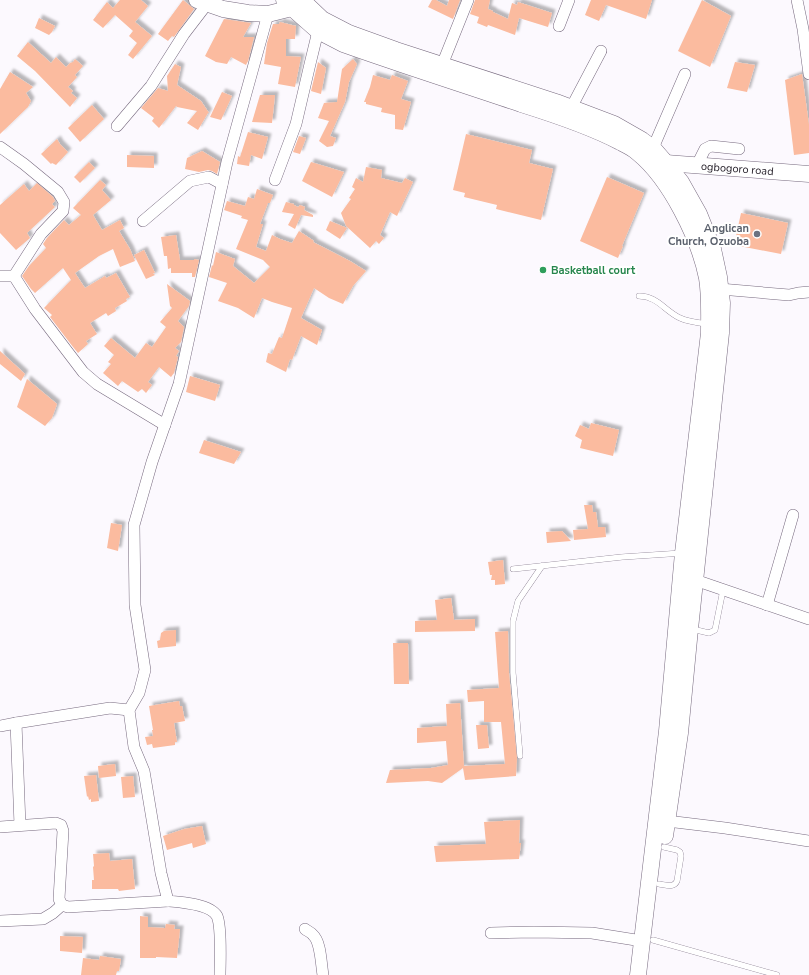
<svg xmlns="http://www.w3.org/2000/svg" width="809" height="975" viewBox="0 0 809 975" font-family="'Nunito Sans',sans-serif">
<style>
.building{fill:#fbbb9f;filter:url(#shadow)}
.lines{fill:none;stroke-linecap:round;stroke-linejoin:round}
.lane-casing{stroke:#776a7f;stroke-width:6}
.street-casing{stroke:#776a7f;stroke-width:12}
.secondary-casing{stroke:#776a7f;stroke-width:17}
.lane{stroke:#fff;stroke-width:5.5}
.street{stroke:#fff;stroke-width:11}
.secondary{stroke:#fff;stroke-width:16}
.worship-dot{fill:#6b7280;stroke:#fff;stroke-width:1.5}
.leisure-dot{fill:#2e9e5b;stroke:#fff;stroke-width:1.5}
.labels{text-anchor:middle;stroke-width:4;stroke-linejoin:round;paint-order:stroke}
.street-label{font-size:11px;fill:#201b24;stroke:#fff}
.worship-label{font-size:11px;font-weight:bold;fill:#5b616d;stroke:#fff;text-anchor:end}
.leisure-label{font-size:11px;font-weight:bold;fill:#27864d;stroke:#fff;text-anchor:start}
</style>
<defs>
<filter id="shadow"><feDropShadow dx="3.5" dy="-3.5" stdDeviation="1" flood-color="#0004"/></filter>
</defs>
<rect width="100%" height="100%" fill="#fcf9fe"/>
<g class="building">
<path d="M120,0H141L148,6L135,22L152,36L133,59L128,55L137,43L129,36L133,31L115,15L103,28L93,20L107,2L113,8Z"/>
<path d="M183,0L194,9L174,37L172,36L168,41L158,34Z"/>
<path d="M432,0H436L447,6L449,0H460L453,19L428,7Z"/>
<path d="M475,0H490L488,9L493,11V12L508,19L512,3L517,5L518,2L552,13L548,27L519,18L515,35L488,25L487,27L477,23L479,17L470,14Z"/>
<path d="M591,0H652L646,19L606,5L599,21L585,15Z"/>
<path d="M702,0L731,16L710,67L678,51Z"/>
<path d="M39,18L55,26L52,32L49,35L35,28Z"/>
<path d="M224,19L251,23L243,37H254L248,61L246,65L231,57L227,64L216,62L205,56Z"/>
<path d="M280,22L296,26L295,39H286V56L301,57L295,87L278,84L281,67L264,64L267,43L273,24H279Z"/>
<path d="M28,42L51,63L56,57L66,67L70,63L73,62L75,59L83,66L75,75L77,77L68,87L73,91L71,93L77,98L70,107L35,71L17,56Z"/>
<path d="M353,59L357,64L349,82L345,102L330,136L336,138L333,146L327,147L319,141L329,121L318,118L324,103L337,102L342,69Z"/>
<path d="M318,62L326,68L321,94L311,91Z"/>
<path d="M735,62L755,65L747,92L727,88Z"/>
<path d="M175,64L181,67L177,85L201,101L209,113H208L198,130L187,123L197,111L177,107L176,106L159,128L152,121L154,118L141,108L158,88L168,91L167,76Z"/>
<path d="M10,72L33,87L26,93L31,101L28,107L0,134V89Z"/>
<path d="M802,74L809,125V153L794,155L785,80Z"/>
<path d="M373,75L390,80L392,75L408,81L401,99L411,102L403,130L395,129V115L381,112L382,108L366,104V102H364L370,87Z"/>
<path d="M222,92L232,96L221,120L210,117Z"/>
<path d="M260,95H275L272,123L252,122Z"/>
<path d="M92,105L104,119L80,142L68,128Z"/>
<path d="M248,132L268,137L262,159L251,155L249,166L237,164L238,156L240,157Z"/>
<path d="M466,134L532,150L529,163L553,169L541,220L496,209L497,205L464,197L465,193L453,190Z"/>
<path d="M299,136L306,138L300,154L293,152Z"/>
<path d="M57,139L60,144L68,152L56,165L52,163L51,164L41,154Z"/>
<path d="M202,151L220,162L217,174L212,171L208,170L199,172L185,169L187,158Z"/>
<path d="M127,155L154,156V168L127,167Z"/>
<path d="M89,162L95,168L80,183L74,177Z"/>
<path d="M311,162L344,172L332,197L302,181Z"/>
<path d="M366,167L382,170L381,178L402,183L405,178L413,182L397,216L390,212L380,235L384,238L379,244L376,241L370,248L346,226L341,213L351,199L349,198L355,189L352,187L356,178L363,182Z"/>
<path d="M607,177L644,193L622,246H623L618,258L580,241Z"/>
<path d="M100,180L106,185L102,190L111,200L93,215L102,230L120,220L124,228L119,231L130,249L135,261L120,267L113,249L99,256L75,273L85,288L105,276L106,278L116,273L130,297L126,299L127,301L115,308L116,311L108,316L106,313L90,323L97,334L86,341L88,344L78,353L73,347L50,317L52,315L44,308L71,280L63,268L35,293L31,289L22,276L29,266L46,248L43,244L47,238L64,220L69,225L81,215L73,208Z"/>
<path d="M37,183L53,197L55,201L52,204L55,207L27,233L30,238L16,250L0,233V205L24,184L29,191Z"/>
<path d="M257,189L273,195L270,203H268L260,224H263L256,247L266,251L272,235L280,239L292,243L299,231L314,241L313,242L350,261L366,271L353,286L343,304L329,298L314,288L301,318L322,330L317,345L301,336L292,360L290,359L286,372L266,362L268,353L272,354L279,337L282,338L292,308L272,302L262,298L254,318L238,308L218,301L227,283L209,277L212,265L213,266L216,252L235,259L233,266L254,283L270,267L263,260L236,249L248,220L241,218L242,216L224,210L227,201L245,206L248,197L254,199Z"/>
<path d="M286,202L294,204V205L298,207L300,205L305,207L304,210L313,215V217L301,215L295,229L288,225L294,214L282,212Z"/>
<path d="M741,213L788,223L781,254L734,245Z"/>
<path d="M330,221L347,228L340,239L326,230Z"/>
<path d="M176,235L180,260H194V259L199,260L195,277H192V273H171V268L168,269L167,256H164L161,237Z"/>
<path d="M144,250L155,273H153L155,275L146,279L134,255Z"/>
<path d="M167,284L190,301L189,306L178,321L184,327L181,342L175,348L179,351L176,356L178,357L174,373L171,377L159,367L148,382L152,385L146,393L142,389L138,392L122,381L118,386L103,373L111,364L108,362L114,355L104,346L111,338L135,358L146,343L152,347L166,327L160,322L172,308L170,306Z"/>
<path d="M0,351L25,374L21,381L0,364Z"/>
<path d="M190,376L220,385L215,401L186,392Z"/>
<path d="M27,379L57,404L52,418L45,426L17,407Z"/>
<path d="M591,423L619,430L613,456L580,448L582,440L575,436L580,425L589,429Z"/>
<path d="M204,440L241,452L234,464L199,453Z"/>
<path d="M584,505H592L593,512H596L598,527H605L606,537L574,540L573,530L588,529Z"/>
<path d="M111,523L122,525L118,551L107,548Z"/>
<path d="M562,531L571,541L547,543L546,532Z"/>
<path d="M503,560L505,584L495,585V580H491L492,575H490L488,562Z"/>
<path d="M451,598L454,620L475,619V631L415,632V621L437,620L435,600Z"/>
<path d="M176,630V646L158,648L157,641L160,640L161,633L164,631Z"/>
<path d="M508,631L509,673L517,758L516,776L465,780L463,768L442,783L428,781L386,783L390,770L431,768L448,765L446,741L417,743V728L447,726L446,704L460,703L464,766L505,764L501,722H484V701L468,702L467,690L499,688L495,632Z"/>
<path d="M393,643H408L409,684H394Z"/>
<path d="M179,701L180,706H182L185,721L174,723L177,742H175V745L153,748L152,744L147,745L145,737L153,736L152,730H153L149,706Z"/>
<path d="M476,725H487L489,748L478,749Z"/>
<path d="M115,764L116,776L99,778L98,766Z"/>
<path d="M96,775L99,801L91,802V799L89,800L88,796L87,797L84,776Z"/>
<path d="M133,776L135,797L123,798L121,777Z"/>
<path d="M520,820L519,843H521L519,859L436,862L434,846L486,844L484,822Z"/>
<path d="M202,826L206,844L193,848L192,843L167,850L163,836L184,829Z"/>
<path d="M109,853L110,861L132,859L135,889L119,891L118,889H92V880H94L93,867L94,866L93,854Z"/>
<path d="M140,916L148,917V927L165,928L166,924L175,925L174,929H180L177,958L156,957V958H140Z"/>
<path d="M60,936L83,937L82,953L60,951Z"/>
<path d="M100,956L121,959L119,971H117L116,975H81L83,958L99,960Z"/>
</g>
<g class="lines">
<defs>
<g id="lane">
<path d="M639,296C657,296 665,311 680,318C689,322 699,323 708,324"/>
<path d="M513,569L622,557L683,553"/>
<path d="M692,629L709,633L715,630L723,590"/>
<path d="M520,756L513,673V621L518,601L542,566"/>
<path d="M659,884C666,885 674,888 677,881L681,856L680,852L677,850L664,847"/>
<path d="M653,940L777,975"/>
</g>
<g id="street">
<path d="M797,0L803,29L809,74"/>
<path d="M559,26L569,0"/>
<path d="M442,65L468,0"/>
<path d="M571,108L601,51"/>
<path d="M117,126L151,86L184,34L207,4"/>
<path d="M0,147L24,164L58,192L64,202L63,211L41,234L14,276H0"/>
<path d="M653,148L685,74"/>
<path d="M697,165L705,149L711,146L739,149"/>
<path d="M275,180L296,124L310,64L318,31"/>
<path d="M143,221L190,181L209,177L222,184"/>
<path d="M14,276L35,309L83,372L97,384L165,425"/>
<path d="M720,289L789,295L798,293L809,292"/>
<path d="M695,580L809,619"/>
<path d="M767,605L793,515"/>
<path d="M16,723L20,825"/>
<path d="M0,726L16,723L110,708L129,710"/>
<path d="M667,821L725,828L809,841"/>
<path d="M0,827L56,823L61,825L63,831L59,899L62,905L68,907L168,901"/>
<path d="M0,921L43,919L53,913L62,905"/>
<path d="M305,929C307,931 311,932 313,935C321,942 321,964 323,975"/>
<path d="M491,933L534,932L592,933L642,941"/>
<path d="M220,975C220,962 222,927 217,916C210,904 180,902 168,901L161,873L144,771L134,747L129,710L139,693L145,670L135,605L134,525L152,462L179,384L227,162L268,14"/>
</g>
<g id="secondary">
<path d="M197,0L223,9L248,13L268,14L292,8"/>
<path d="M284,0L292,8L318,31L343,44C402,65 462,84 521,104C553,114 590,126 620,142C626,145 633,148 638,153C670,179 699,238 707,278C710,296 709,315 709,333L683,553L667,731L638,975"/>
<path d="M302,0L322,19L349,33L396,50L556,102L614,124L642,140L653,148L666,163L681,182L699,214L713,249L719,277L722,303L721,333L690,629L680,733L665,836"/>
<path id="s1" d="M662,165L666,163L809,174"/>
</g>
</defs>
<use href="#lane" class="lane-casing"/>
<use href="#street" class="street-casing"/>
<use href="#secondary" class="secondary-casing"/>
<use href="#lane" class="lane"/>
<use href="#street" class="street"/>
<use href="#secondary" class="secondary"/>
</g>
<circle class="worship-dot" cx="757" cy="234" r="4"/>
<circle class="leisure-dot" cx="543" cy="270" r="4"/>
<g class="labels">
<g class="street-label">
<text dy="4" stroke="none"><textPath href="#s1" startOffset="76">ogbogoro road</textPath></text>
</g>
<g class="worship-label">
<text x="749" y="232">Anglican<tspan x="749" dy="13">Church, Ozuoba</tspan></text>
</g>
<g class="leisure-label">
<text x="551" y="274">Basketball court</text>
</g>
</g>
</svg>
